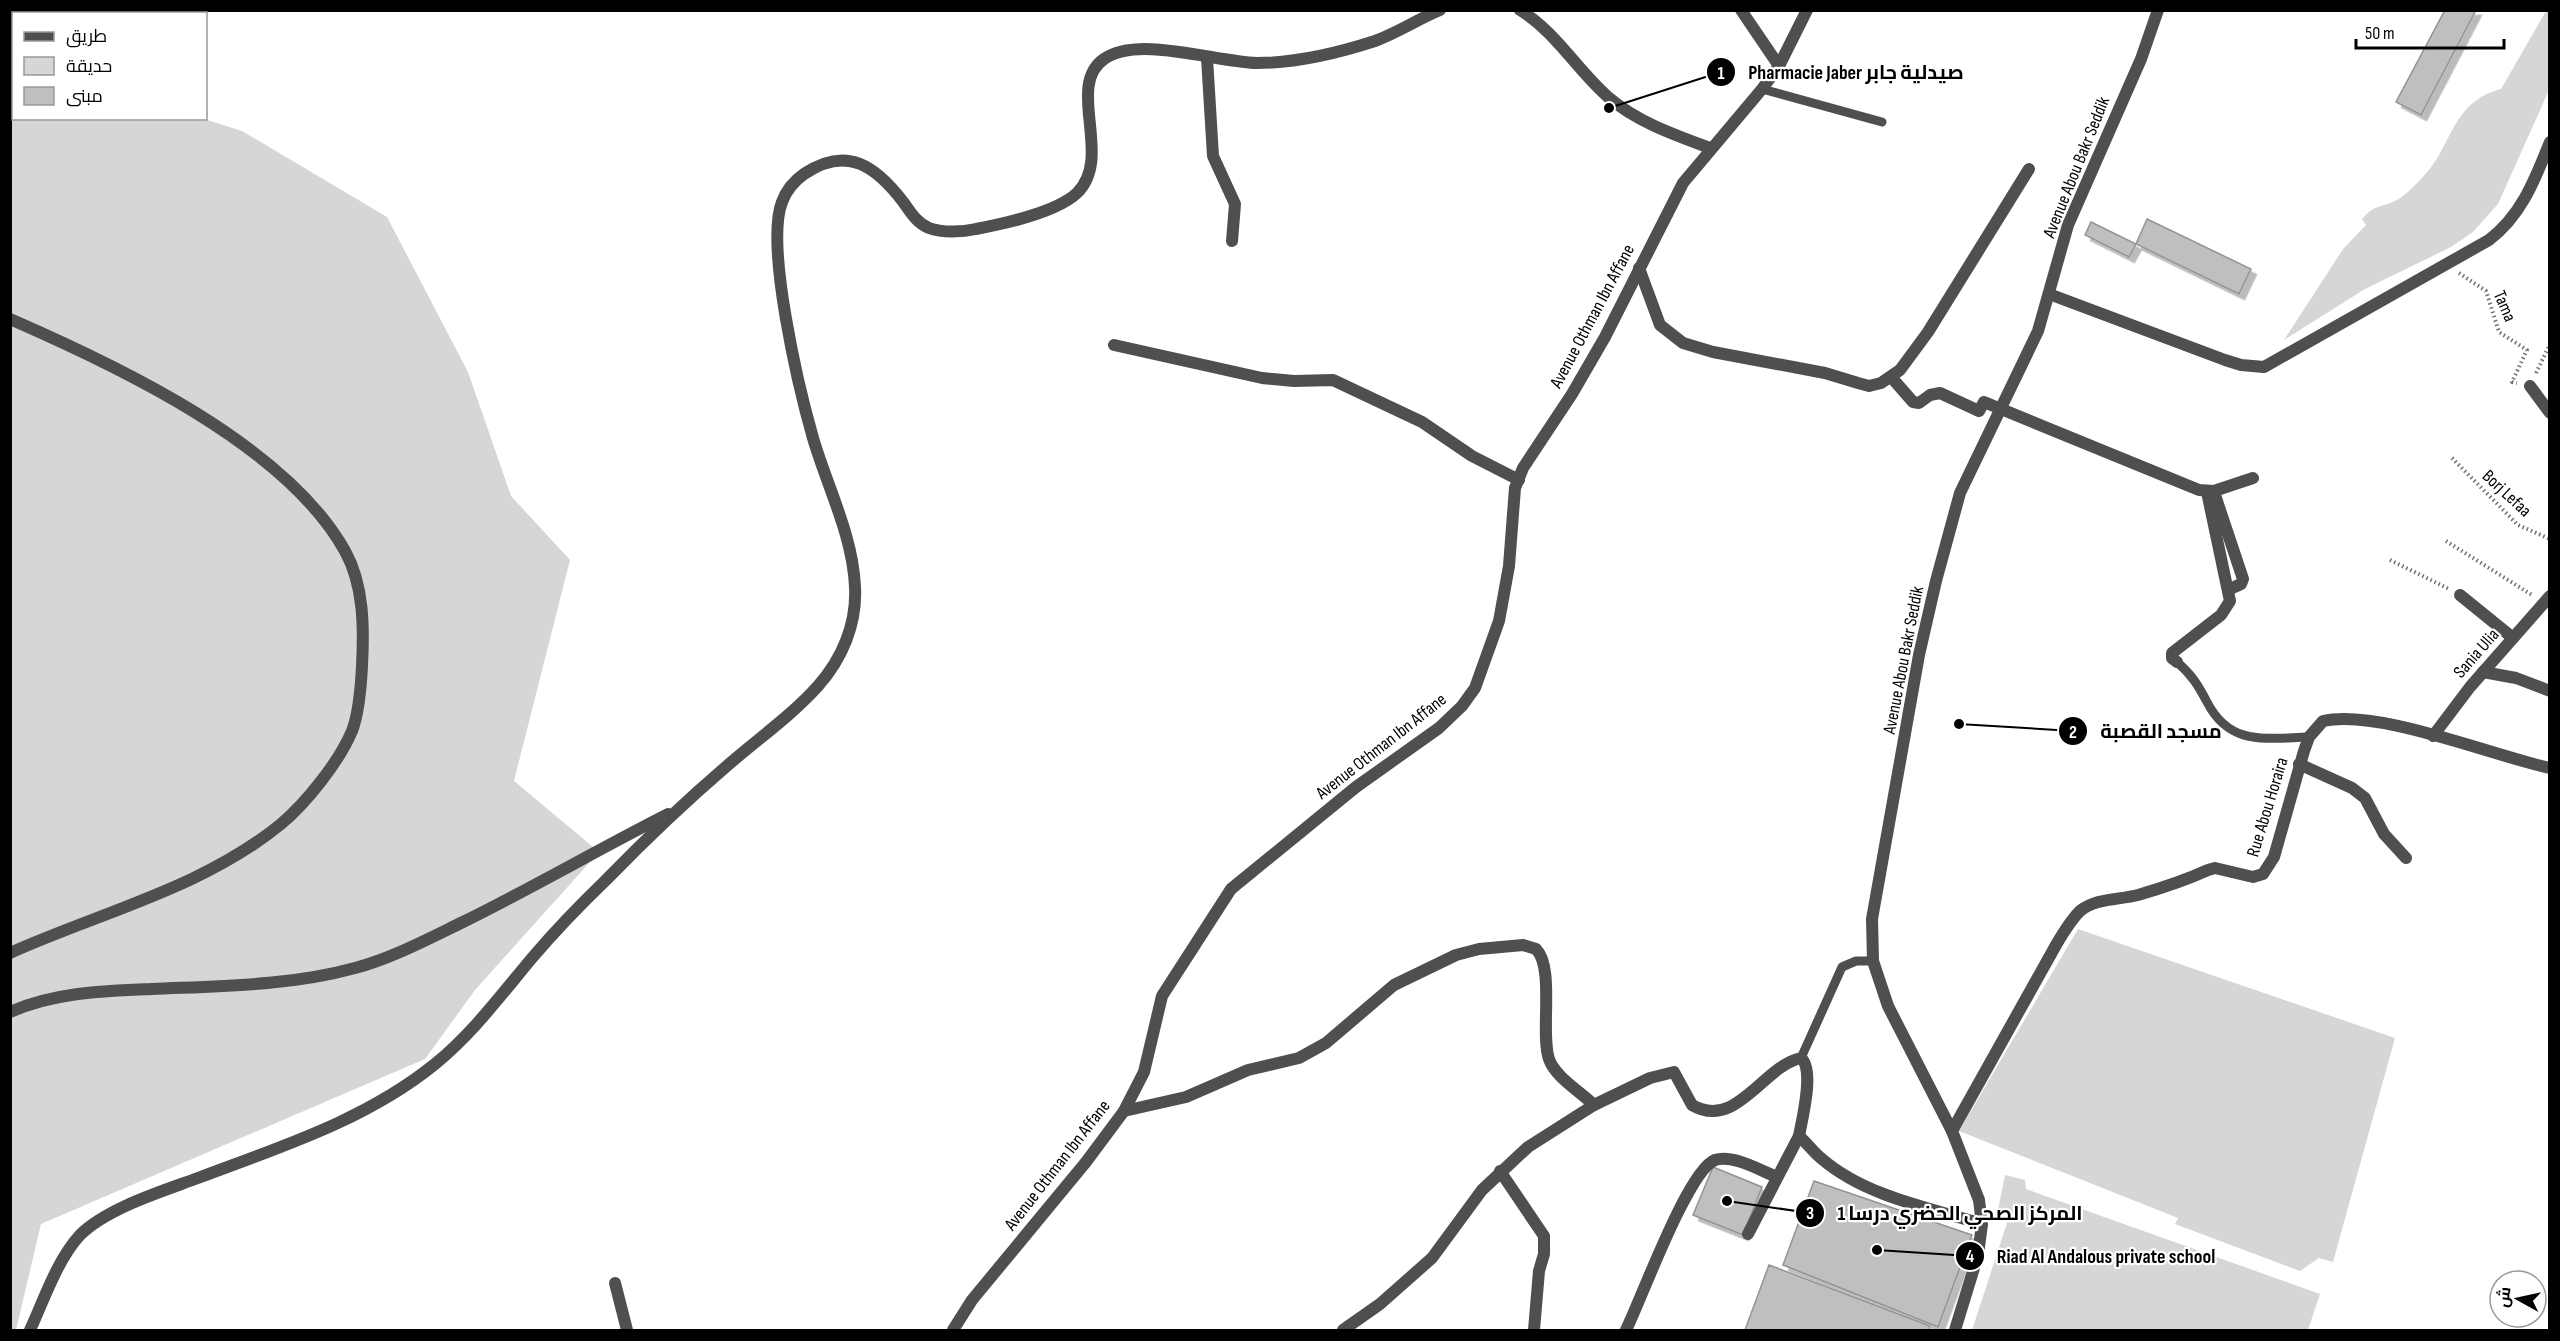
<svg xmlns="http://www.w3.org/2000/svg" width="2560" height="1341" viewBox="0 0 2560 1341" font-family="'Sofia Sans Condensed',Cairo,sans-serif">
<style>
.green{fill:#d6d6d6}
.building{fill:#bfbfbf;stroke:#939393;stroke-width:1.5;filter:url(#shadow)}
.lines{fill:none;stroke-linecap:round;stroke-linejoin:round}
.path{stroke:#717171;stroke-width:4;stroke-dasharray:1.5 3;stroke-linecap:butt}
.service{stroke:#4f4f4f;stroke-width:9}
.pedestrian{stroke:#4f4f4f;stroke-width:12}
.minor{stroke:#4f4f4f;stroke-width:12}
.tertiary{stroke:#4f4f4f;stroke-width:12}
.labels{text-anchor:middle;stroke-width:4.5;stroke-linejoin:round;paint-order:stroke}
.street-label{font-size:18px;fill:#000;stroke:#fff}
.leader{fill:none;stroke:#000;stroke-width:2}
.callout-dot{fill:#000;stroke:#fff;stroke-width:2}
.mark-label{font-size:18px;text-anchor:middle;font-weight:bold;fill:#fff}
.callout-label{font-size:20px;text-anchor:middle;font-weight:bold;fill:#000;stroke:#fff;stroke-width:4.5;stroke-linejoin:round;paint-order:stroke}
</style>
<defs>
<filter id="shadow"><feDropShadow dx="5.5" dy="5.5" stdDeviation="0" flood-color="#0004"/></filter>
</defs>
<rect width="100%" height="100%" fill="#fff"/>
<g class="green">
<path d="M2546,11H2550L2549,90L2498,204L2473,232L2451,247L2365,289L2284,340L2343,249L2366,225L2362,219C2375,204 2381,208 2397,200C2406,195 2415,185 2421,179C2453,148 2450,102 2501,89Z"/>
<path d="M10,96H13L14,118L204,119L242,131L387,217L468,372L511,496L570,560L514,781L599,852L475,990L425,1059L41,1224L16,1330H10Z"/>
<path d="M2078,929L2395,1038L2333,1262L2319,1258L2300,1271L2175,1224L2178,1218L1959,1131Z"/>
<path d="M2005,1175L2025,1180L2026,1189L2320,1294L2308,1330H1972L2009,1217L1998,1210Z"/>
</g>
<g class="building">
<path d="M2445,10H2476L2421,115L2396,102Z"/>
<path d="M2147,219L2251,269L2239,294L2136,244Z"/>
<path d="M2091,222L2136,244L2129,257L2085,235Z"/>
<path d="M1713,1167L1762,1187L1743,1235L1693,1215Z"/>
<path d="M1814,1181L1972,1235L1938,1327L1783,1265Z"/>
<path d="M1769,1265L1930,1326L1929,1330H1745Z"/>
</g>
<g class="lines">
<g class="path">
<path d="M2459,273L2486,291L2499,332L2527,350L2512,382L2517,383"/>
<path d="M2536,373L2550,344"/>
<path d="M2452,458L2518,525L2550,539"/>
<path d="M2446,541L2532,595"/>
<path d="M2390,560L2449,589"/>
</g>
<g class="service">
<path d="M1762,89L1882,122"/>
<path d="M2177,662C2192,675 2198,685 2207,702C2230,747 2267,738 2309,737"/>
<path d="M1801,1058L1842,967L1856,961H1873"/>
</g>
<g class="pedestrian">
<path d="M1892,378L1913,402L1919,403L1930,395L1940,393L1979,411L1984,402L2199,490L2214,491L2253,478"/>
<path d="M2214,492L2243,579L2241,584L2230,589"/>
<path d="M2177,662L2172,658V653L2221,615L2230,601L2207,492"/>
</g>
<g class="minor">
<path d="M1520,10C1556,32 1577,70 1608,97C1637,122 1675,135 1710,148"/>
<path d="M1741,10L1779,66"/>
<path d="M1207,58L1213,156L1235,204L1232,241"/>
<path d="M1639,268L1660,325L1683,343L1713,352L1825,373L1858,383L1869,386L1881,383L1900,370L1928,332L2029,169"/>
<path d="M2049,294L2225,360L2241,365L2264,367L2489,240C2522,215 2535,179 2550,142"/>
<path d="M1114,345L1262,378L1294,381L1333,380L1422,422L1472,456L1519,480"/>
<path d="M2530,386L2550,413"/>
<path d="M2460,595L2513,638"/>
<path d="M2483,672L2516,678L2550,691"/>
<path d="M2433,736L2470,687L2550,596"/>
<path d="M2299,764L2352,788L2365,798L2384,834L2406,858"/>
<path d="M10,1012C55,992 105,991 152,989C219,986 290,986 355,968C392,958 428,939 463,922C532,888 599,849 668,814"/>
<path d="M1124,1111L1186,1097L1248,1070L1299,1058L1326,1043L1394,985L1456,955L1479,949L1523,945L1536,949C1555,968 1540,1033 1549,1059C1555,1077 1581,1092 1594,1105"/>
<path d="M1952,1131L2056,945C2063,933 2070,921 2080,911C2096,898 2119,900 2138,895C2162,888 2186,880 2208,870L2215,868L2253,877L2263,874L2274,857L2304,751L2309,737L2323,721C2379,709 2490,755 2550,768"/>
<path d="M1500,1171L1544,1236V1254L1539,1271L1534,1330"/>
<path d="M1748,1234L1799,1136C1807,1143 1814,1153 1822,1159C1865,1196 1929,1208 1982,1224"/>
<path d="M615,1283L627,1330"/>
<path d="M30,1330C44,1300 57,1260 80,1235C107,1208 163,1191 198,1178C280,1147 366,1120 435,1064C472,1034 501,995 532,958C555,931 580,905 606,880C645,840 686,801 728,765C758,739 792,715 818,686C842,659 857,624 855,587C853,536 827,486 813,438C799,389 765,246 782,202C786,191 794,181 804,174C847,145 876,166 904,203C911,213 917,223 929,228C942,233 963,232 976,229C1003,224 1057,212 1077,193C1114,157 1065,86 1104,59C1139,35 1215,62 1257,63C1296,63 1338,53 1375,41C1397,33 1418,19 1440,10"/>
<path d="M953,1330L972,1300L1086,1162L1124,1111L1144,1072L1162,996L1231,889L1356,787L1439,728L1462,706L1475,688L1499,621L1509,566L1515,488L1523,468L1572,394L1605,337L1683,183L1762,89L1779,66L1807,10"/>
<path d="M1343,1330L1380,1304L1432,1258L1482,1190L1528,1147L1594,1105L1650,1078L1674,1072L1692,1105C1736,1131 1763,1066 1801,1058C1815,1070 1802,1119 1799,1136"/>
<path d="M1626,1330C1641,1300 1688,1170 1715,1160C1733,1154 1761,1171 1777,1177"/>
</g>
<g class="tertiary">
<path d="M10,319C118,366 286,445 345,551C364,585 364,628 362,666C361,686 359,713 352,731C339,762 306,803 281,824C203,888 101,912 10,953"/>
<path d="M1955,1330L1978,1255L1982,1224L1979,1200L1952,1131L1888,1006L1873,961L1872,919L1919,655L1936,581L1960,493L2038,331L2068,225L2141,59L2158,10"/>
</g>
</g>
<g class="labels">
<g class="street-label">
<text transform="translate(2076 167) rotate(-68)" y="6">Avenue Abou Bakr Seddik</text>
<text transform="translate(2505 306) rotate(67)" y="6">Tama</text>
<text transform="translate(1592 316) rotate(-62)" y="6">Avenue Othman Ibn Affane</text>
<text transform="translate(2507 493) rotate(43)" y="6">Borj Lefaa</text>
<text transform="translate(2476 653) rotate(-49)" y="6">Sania Ulia</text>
<text transform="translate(1903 660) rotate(-79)" y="6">Avenue Abou Bakr Seddik</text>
<text transform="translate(1381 746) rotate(-38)" y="6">Avenue Othman Ibn Affane</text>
<text transform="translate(2267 807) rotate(-73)" y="6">Rue Abou Horaira</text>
<text transform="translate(1057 1165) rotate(-52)" y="6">Avenue Othman Ibn Affane</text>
</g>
</g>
<path class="leader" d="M1609 108L1721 72M1959 724L2073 731M1727 1201L1810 1213M1877 1250L1970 1256"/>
<g class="callout-dot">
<circle cx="1609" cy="108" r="6"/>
<circle cx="1959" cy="724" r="6"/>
<circle cx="1727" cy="1201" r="6"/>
<circle cx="1877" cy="1250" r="6"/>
<circle cx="1721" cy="72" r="15"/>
<circle cx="2073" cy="731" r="15"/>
<circle cx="1810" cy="1213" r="15"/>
<circle cx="1970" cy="1256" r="15"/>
</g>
<g class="mark-label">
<text x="1721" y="79">1</text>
<text x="2073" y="738">2</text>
<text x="1810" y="1219">3</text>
<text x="1970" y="1262">4</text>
</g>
<g class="callout-label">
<text x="1856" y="79">Pharmacie Jaber صيدلية جابر</text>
<text x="2161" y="738">مسجد القصبة</text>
<text x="1960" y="1220">المركز الصحي الحضري درسا 1</text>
<text x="2106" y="1263">Riad Al Andalous private school</text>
</g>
<rect width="2560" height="1341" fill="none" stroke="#000000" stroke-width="24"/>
<rect x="12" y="12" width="195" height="108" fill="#ffffff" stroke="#999999" stroke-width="1.5"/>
<rect x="24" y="32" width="30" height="9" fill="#4f4f4f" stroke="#999999" stroke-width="1.5"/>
<text x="66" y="42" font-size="18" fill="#000000">طريق</text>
<rect x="24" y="57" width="30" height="18" fill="#d6d6d6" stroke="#999999" stroke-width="1.5"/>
<text x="66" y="72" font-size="18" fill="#000000">حديقة</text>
<rect x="24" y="87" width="30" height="18" fill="#bfbfbf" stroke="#999999" stroke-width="1.5"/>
<text x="66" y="102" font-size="18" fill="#000000">مبنى</text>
<g transform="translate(2518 1299) rotate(278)"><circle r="28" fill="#ffffff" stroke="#999999" stroke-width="1.5"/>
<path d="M0-4.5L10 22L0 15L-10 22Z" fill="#000000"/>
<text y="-9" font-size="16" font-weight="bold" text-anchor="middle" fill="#000000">ش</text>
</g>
<path d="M2356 39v9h148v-9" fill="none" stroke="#000000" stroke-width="3"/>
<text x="2365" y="39" font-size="18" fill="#000000" stroke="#ffffff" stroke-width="4.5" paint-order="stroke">50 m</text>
</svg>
